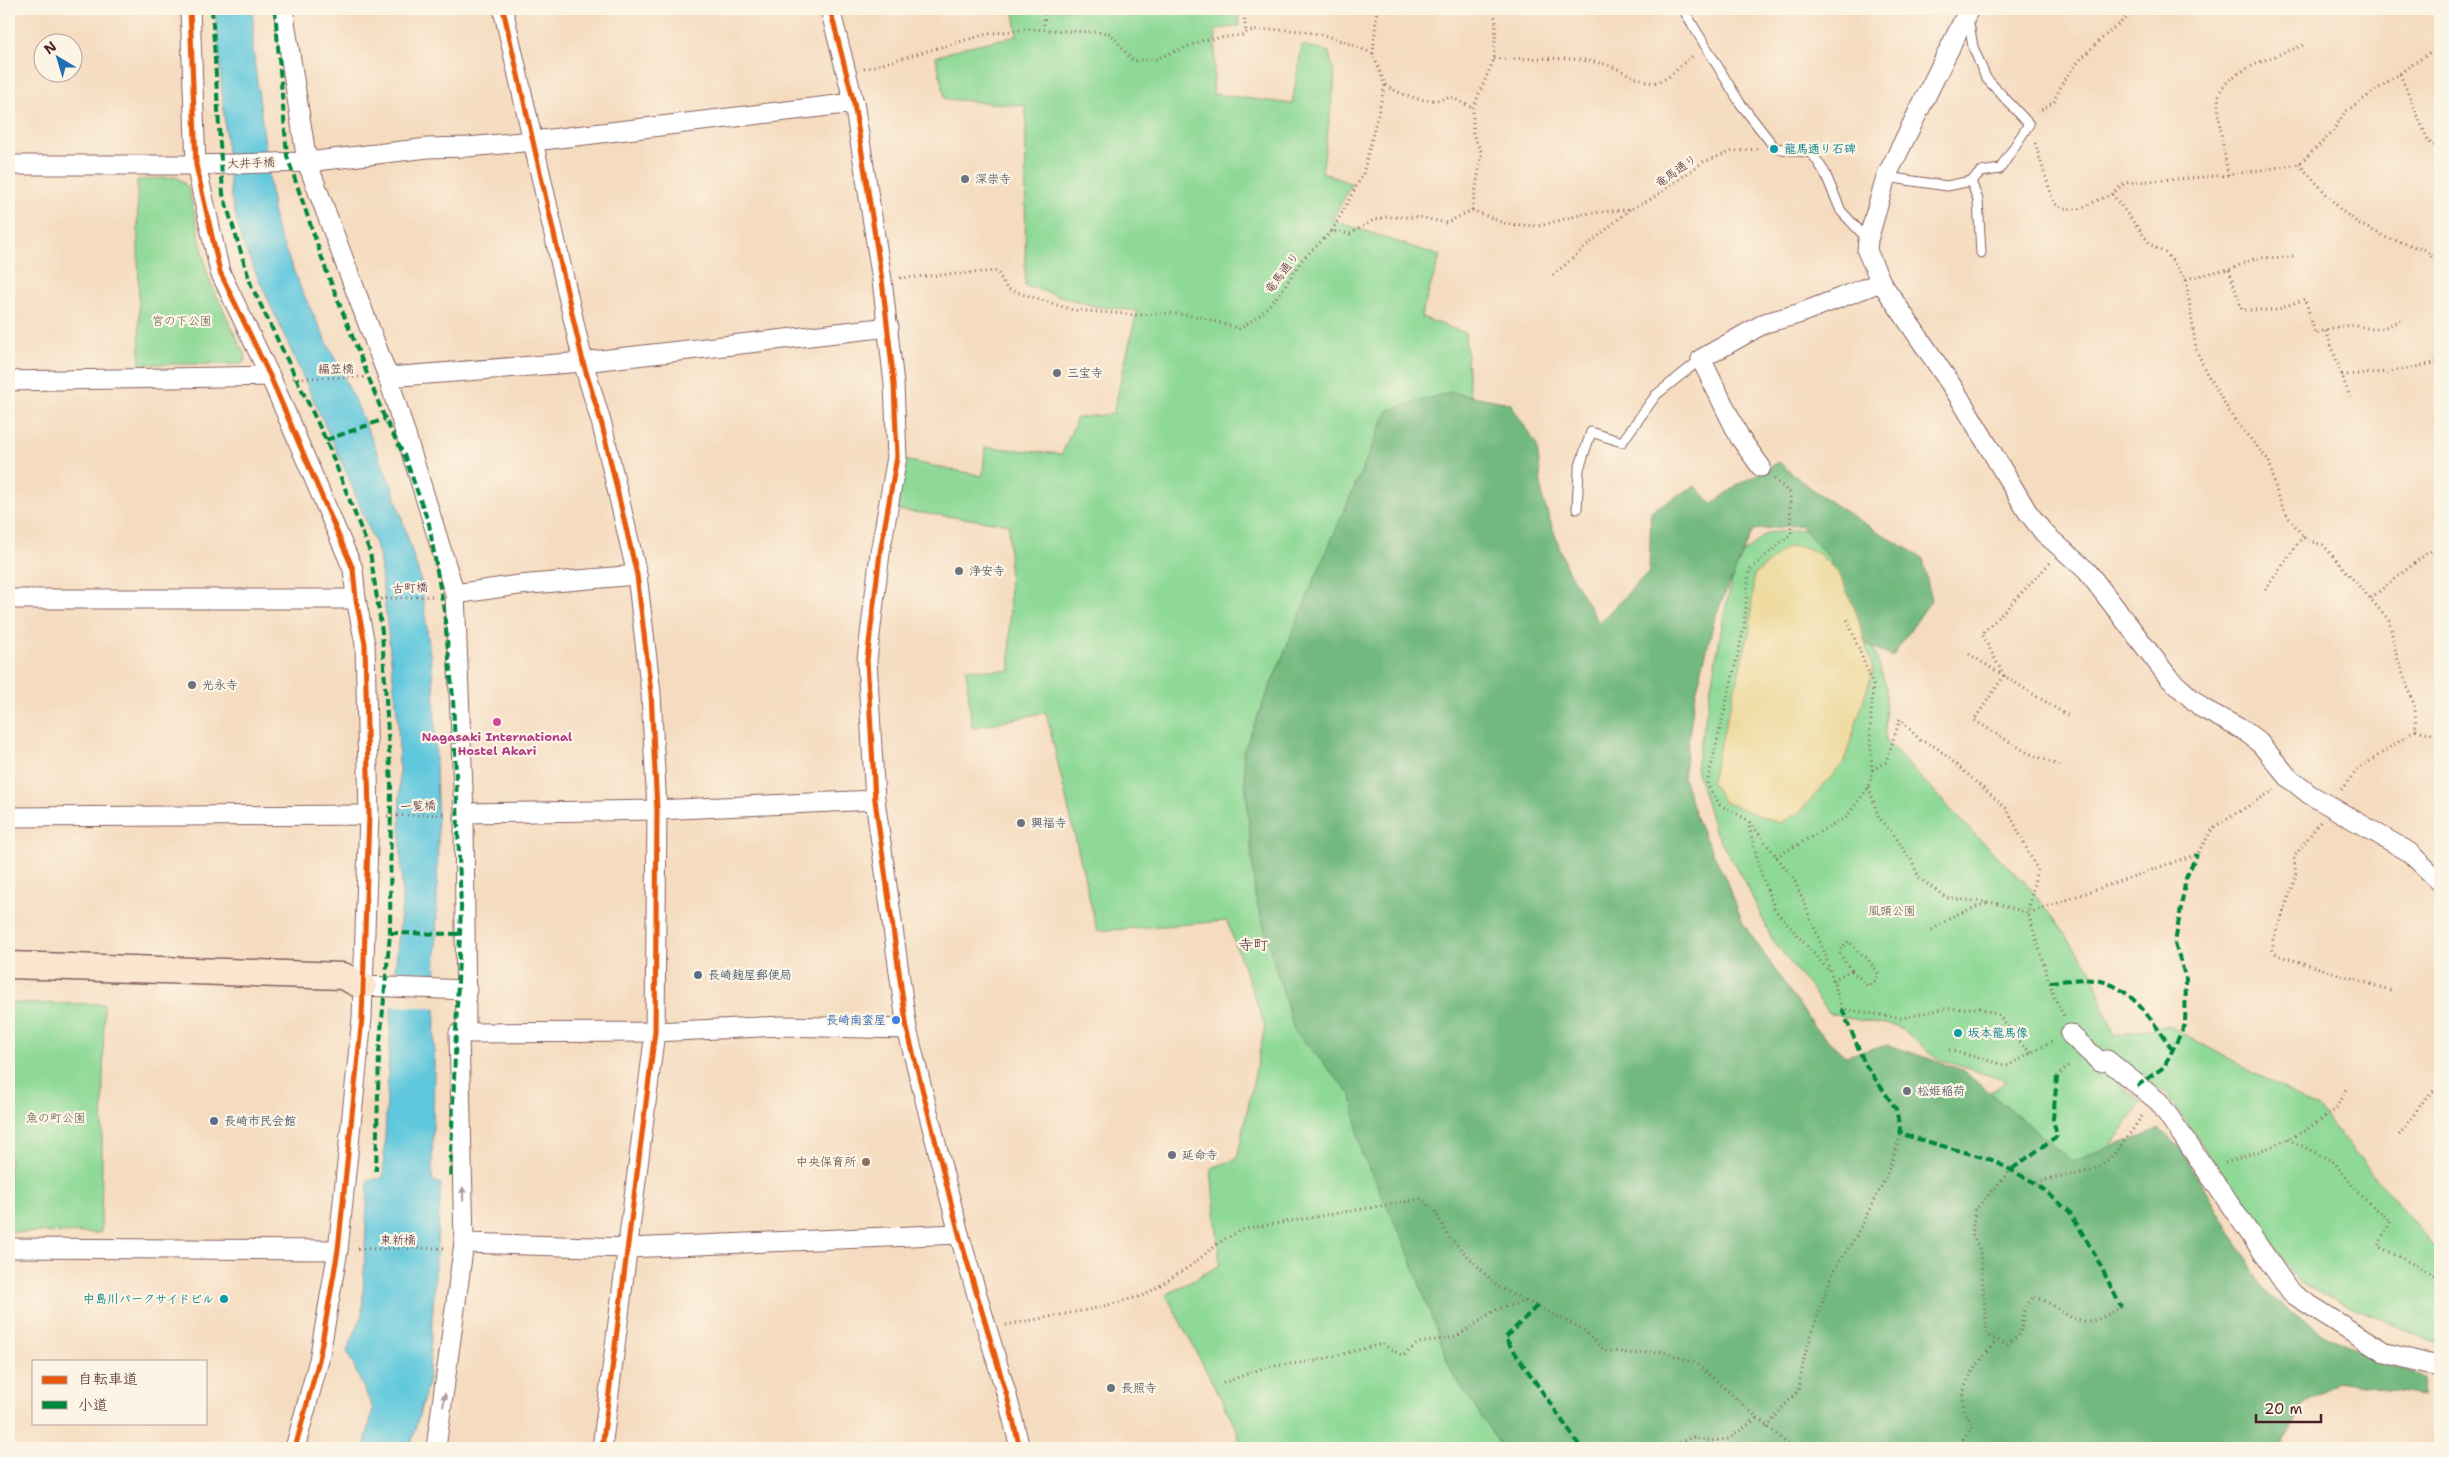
<svg xmlns="http://www.w3.org/2000/svg" width="2449" height="1457" viewBox="0 0 2449 1457" font-family="'Shantell Sans','Klee One',sans-serif">
<style>
.green{fill:#8ed996;stroke:#6c7c60}
.forest{fill:#72b97f;stroke:#5e6c55}
.sand{fill:#eeda9e;stroke:#9c7c64}
.water{fill:#61c8dd;stroke:#567484}
.pier{fill:#f5dbbf}
.lines{fill:none;stroke-linecap:round;stroke-linejoin:round}
.lane-casing{stroke:#86615f;stroke-width:11}
.street-casing{stroke:#86615f;stroke-width:21}
.secondary-casing{stroke:#86615f;stroke-width:29}
.path{stroke:#86615f;stroke-width:3;stroke-dasharray:1 4;stroke-linecap:butt}
.lane{stroke:#fff;stroke-width:9}
.street{stroke:#fff;stroke-width:19}
.secondary{stroke:#fce5cf;stroke-width:26}
.quiet{stroke:#00873e;stroke-width:4;stroke-dasharray:8 4;stroke-linecap:butt}
.cycleway-casing{stroke:#fcf5e5;stroke-width:8}
.cycleway{stroke:#e8590c;stroke-width:5}
.oneway{fill:#ae9aa0}
.culture-dot{fill:#0f9aa8;stroke:#fcf5e5;stroke-width:2}
.worship-dot{fill:#6b7280;stroke:#fcf5e5;stroke-width:2}
.hotel-dot{fill:#d1479c;stroke:#fcf5e5;stroke-width:2}
.service-dot{fill:#5c6f8a;stroke:#fcf5e5;stroke-width:2}
.shop-dot{fill:#3f7fe0;stroke:#fcf5e5;stroke-width:2}
.education-dot{fill:#8d6e63;stroke:#fcf5e5;stroke-width:2}
.labels{text-anchor:middle;stroke-width:4.5;stroke-linejoin:round;paint-order:stroke}
.culture-label{font-size:12px;font-weight:bold;fill:#0d838f;stroke:#fcf5e5;text-anchor:start}
.street-label{font-size:12px;fill:#4a1f2b;stroke:#fcf5e5}
.worship-label{font-size:12px;font-weight:bold;fill:#5b616d;stroke:#fcf5e5;text-anchor:start}
.park-label{font-size:12px;fill:#5e574b;stroke:#fcf5e5}
.hotel-label{font-size:12px;font-weight:bold;fill:#b23c85;stroke:#fcf5e5}
.service-label{font-size:12px;font-weight:bold;fill:#4e5e75;stroke:#fcf5e5;text-anchor:start}
.shop-label{font-size:12px;font-weight:bold;fill:#366cbe;stroke:#fcf5e5;text-anchor:end}
.education-label{font-size:12px;font-weight:bold;fill:#785e54;stroke:#fcf5e5;text-anchor:end}
.quarter-label{font-size:15px;fill:#4a1f2b;stroke:#fcf5e5}
</style>
<rect width="100%" height="100%" fill="#fcf5e5"/>
<filter id="ink" filterUnits="userSpaceOnUse"><feTurbulence type="fractalNoise" baseFrequency=".02" numOctaves="2"/><feDisplacementMap in="SourceGraphic" scale="10" xChannelSelector="R" yChannelSelector="G"/><feConvolveMatrix kernelMatrix="1 2 1 2 8 2 1 2 1" color-interpolation-filters="sRGB"/></filter>
<filter id="wash" filterUnits="userSpaceOnUse"><feTurbulence type="fractalNoise" baseFrequency=".0096" numOctaves="4" result="noise"/><feDisplacementMap in="SourceGraphic" scale="20" xChannelSelector="R" yChannelSelector="G"/><feGaussianBlur stdDeviation="1.12" result="paint"/><feColorMatrix in="noise" values="0 0 0 0 0 0 0 0 0 0 0 0 0 0 0 0 0 1.4 0 .05"/><feComposite in="paint" operator="in"/></filter>
<g filter="url(#wash)">
<rect width="100%" height="100%" fill="#f5dbbf"/>
<g class="green">
<path d="M1014,9H1237L1240,26L1216,29L1213,94L1292,104L1302,45L1329,52L1335,79L1322,172L1352,184L1332,220L1440,256L1421,317L1465,333L1490,664L1675,1288L2007,1081L1938,1059L1898,1026L1846,1018L1830,1014L1772,939L1748,888L1714,829L1696,768L1725,610L1737,559L1767,533L1807,529L1844,559L1886,687L1885,740L1973,833L2031,889L2091,970L2114,1036L2168,1025L2317,1108L2432,1244L2440,1248V1345L2300,1284L2165,1092L2118,1083L2142,1102L2081,1190L2058,1448H1239L1237,1429L1166,1295L1220,1265L1211,1168L1237,1159L1265,1026L1227,921L1097,931L1046,712L972,728L966,669L1010,671L1009,524L897,510L904,460L983,476L985,447L1062,454L1077,418L1113,414L1137,311L1094,306L1025,286L1026,106L945,99L936,57L964,47L1017,36Z"/>
<path d="M177,177L189,188L208,277L246,358L242,364H140L137,180Z"/>
<path d="M9,1003L104,1004L101,1233L9,1232Z"/>
</g>
<path class="forest" d="M1451,392L1510,403L1537,446L1543,500L1567,569L1599,623L1649,571L1651,511L1695,486L1712,504L1741,483L1779,462C1825,503 1871,527 1923,558L1931,600L1892,657L1839,630L1831,560L1800,525L1753,530L1715,617L1694,701L1683,777L1698,824L1723,873L1744,925L1815,1028L1845,1056L1889,1045L1962,1070L2072,1161L2159,1129L2180,1147L2269,1297L2330,1338L2424,1379L2423,1396L2337,1382L2302,1404L2281,1448H1502L1451,1371L1406,1246L1361,1152L1352,1096L1294,1030L1255,896L1243,752L1317,573L1388,410Z"/>
<path class="sand" d="M1802,546L1819,554L1839,574L1856,612L1873,670L1844,762L1799,813L1779,823L1724,802L1711,781L1750,629L1754,575L1786,548Z"/>
<path class="water" d="M215,9H253V49L275,225L301,289L354,398L393,489L421,581L434,687L438,839L432,1180L441,1184L428,1383L410,1448H364L373,1409L347,1351L362,1316L368,1180L383,1178L391,1013L402,902L398,721L379,554L347,474L242,242L231,197Z"/>
<path class="pier" d="M393,970L439,974V1008L389,1006Z"/>
</g>
<g filter="url(#ink)">
<g class="lines">
<defs>
<g id="lane">
<path d="M1683,9L1740,103L1775,148L1812,153L1825,173L1841,211L1868,240"/>
<path d="M1886,177L1947,186L1971,181L1981,172L2000,169L2029,124L1986,78L1973,47L1968,17"/>
<path d="M1971,181L1978,200L1981,253"/>
<path d="M1577,509L1579,469L1591,432L1622,442L1656,395L1701,359"/>
</g>
<g id="street">
<path d="M190,9L196,165L220,272L270,376L353,569L356,599L365,644L369,815L362,1018L338,1250L319,1360L295,1448"/>
<path d="M283,9L307,162L388,377L455,594L464,813L466,1032"/>
<path d="M503,9L583,362L602,425L637,575L651,693L657,810L655,1032L602,1448"/>
<path d="M830,9L854,103L882,280L894,384L897,457L880,553L867,660L875,800L907,1029L959,1234L1007,1396L1020,1448"/>
<path d="M1969,9L1886,177L1868,240L1867,251L1881,282L1956,392L2027,511L2044,533L2087,571L2169,678L2202,708L2243,730L2258,741L2289,778L2309,794L2409,852L2440,882"/>
<path d="M9,165H196L307,162L428,148L468,147L534,141L854,103"/>
<path d="M388,377L583,362L889,327"/>
<path d="M9,381L270,376"/>
<path d="M1761,467L1740,438L1701,359L1765,323L1798,314L1881,282"/>
<path d="M455,594L519,585L637,575"/>
<path d="M9,599H356"/>
<path d="M464,813L657,810L875,800"/>
<path d="M9,817L369,815"/>
<path d="M363,986L467,990"/>
<path d="M2070,1034L2100,1062L2107,1060L2159,1102L2291,1293L2386,1353L2440,1367"/>
<path d="M464,1243L628,1248L959,1234"/>
<path d="M9,1248L338,1250"/>
<path d="M436,1448L464,1243L459,1033L655,1032L782,1026L907,1029"/>
</g>
<path id="secondary" d="M9,965L343,976L363,986"/>
</defs>
<use href="#lane" class="lane-casing"/>
<use href="#street" class="street-casing"/>
<use href="#secondary" class="secondary-casing"/>
<g class="path">
<path d="M1044,9V29"/>
<path d="M1243,9L1246,31"/>
<path d="M1373,54L1377,9"/>
<path d="M1494,59C1532,59 1572,55 1608,65C1621,69 1646,86 1658,82C1674,77 1681,62 1695,55"/>
<path d="M864,69L987,34L1029,29L1110,33L1133,61L1156,59L1204,40L1242,35C1248,30 1256,31 1264,30C1304,27 1337,37 1373,54L1385,85C1406,97 1426,105 1451,97L1473,108"/>
<path d="M2400,74L2428,140L2433,146L2440,144"/>
<path d="M2037,112L2054,102C2067,63 2107,35 2136,9"/>
<path d="M2035,143L2054,203L2061,208L2079,209L2112,194L2125,183L2228,175L2299,164L2331,134L2345,112L2440,45"/>
<path d="M2299,164L2342,211L2358,223L2387,238L2426,250L2440,267"/>
<path d="M2228,175C2225,154 2216,113 2219,95C2224,71 2285,53 2306,44"/>
<path d="M2112,194L2151,245L2167,254L2186,279L2196,349L2207,374L2234,419L2269,461L2278,497L2288,517L2306,540L2323,545L2389,620L2397,657L2415,707L2416,730L2357,770L2341,790"/>
<path d="M1472,210L1482,153L1473,135V108L1494,59L1496,23L1493,9"/>
<path d="M1332,231L1363,174L1385,85"/>
<path d="M2229,270L2242,310H2276L2305,299L2315,333C2324,331 2334,327 2343,326C2372,323 2369,338 2400,320"/>
<path d="M1553,275L1630,209"/>
<path d="M900,278L997,271L1007,289L1073,310L1137,315L1170,313L1201,317L1240,329L1262,313L1281,292L1302,260L1332,231L1350,234L1372,221L1384,217H1420L1446,223L1472,210L1506,224L1539,226L1583,214L1631,209L1653,198L1703,162L1733,151L1757,149"/>
<path d="M2186,279L2222,270H2229L2255,258L2294,257"/>
<path d="M2326,331L2350,397"/>
<path d="M2342,375L2390,372L2440,362"/>
<path d="M293,378L367,377"/>
<path d="M1774,479L1790,493L1791,534L1749,570L1744,628L1707,784L1720,805L1748,820L1794,879L1824,951L1842,1009L1902,1018L1942,1009L1980,1008L1999,1015L2015,1038L2032,1054"/>
<path d="M2050,563L1982,634L2004,676L1974,720L2026,752L2060,766"/>
<path d="M2265,590L2303,536"/>
<path d="M2371,598L2426,554L2440,546"/>
<path d="M376,599L435,596"/>
<path d="M1969,654L2070,717"/>
<path d="M2416,730L2440,736"/>
<path d="M1872,770L1886,762L1900,719L1920,740L1936,747L2007,809L2037,869L2028,913"/>
<path d="M1869,787L1879,818L1894,835L1911,860L1920,879L1947,898L1995,903L2028,913L2054,997L2064,1016"/>
<path d="M387,816L444,814"/>
<path d="M1748,822L1761,874L1775,910L1829,971"/>
<path d="M2320,822L2294,857L2296,878L2273,940V950L2277,955L2393,991"/>
<path d="M1776,857L1846,817L1869,787L1872,770L1870,733L1873,685L1846,616"/>
<path d="M2029,913L2197,854L2214,827L2274,790"/>
<path d="M1932,930L1955,915L1987,903"/>
<path d="M1833,980L1851,970L1840,955L1841,948L1849,941L1859,953L1867,958L1879,974L1875,981L1868,986L1851,970"/>
<path d="M1949,1050L2008,1066L2052,1041"/>
<path d="M2057,1077L2071,1063"/>
<path d="M2399,1135L2426,1098L2440,1085"/>
<path d="M2288,1139L2334,1162L2361,1196L2391,1221L2378,1246L2440,1278"/>
<path d="M2225,1163L2268,1148L2303,1132L2336,1109L2347,1087"/>
<path d="M2012,1169L1975,1210L1972,1234L1980,1250L1987,1335L2007,1345L2020,1334L2024,1309L2034,1296C2076,1312 2071,1338 2121,1307"/>
<path d="M2037,1184C2052,1175 2068,1176 2085,1172C2112,1166 2129,1134 2144,1113"/>
<path d="M358,1249L444,1248"/>
<path d="M1006,1325L1097,1308L1145,1295L1190,1266L1223,1240L1244,1229L1421,1199L1435,1211L1449,1237L1498,1287L1581,1328L1604,1350L1634,1354L1662,1351L1697,1364L1792,1448"/>
<path d="M1223,1383L1266,1367L1315,1361L1382,1344L1403,1356L1418,1343L1456,1337L1497,1309L1527,1301"/>
<path d="M1767,1428L1781,1409L1798,1391L1805,1354L1827,1288L1834,1270L1856,1236L1887,1175L1901,1134"/>
<path d="M1665,1448L1693,1437L1709,1441L1729,1439L1757,1418"/>
<path d="M1957,1448L1973,1425C1948,1392 1976,1368 1996,1341"/>
</g>
<use href="#lane" class="lane"/>
<use href="#street" class="street"/>
<use href="#secondary" class="secondary"/>
<g class="quiet">
<path d="M212,9L223,194L251,285L326,440L370,552L382,632L391,784L390,933L379,1053L376,1171"/>
<path d="M275,9L287,156L326,270L385,419L405,457L429,524L444,611L453,697L461,908L450,1179"/>
<path d="M326,440L385,419"/>
<path d="M390,933L459,934"/>
<path d="M2050,982C2064,981 2079,978 2093,980C2131,983 2153,1023 2173,1050"/>
<path d="M1842,1009L1865,1064L1896,1109L1901,1134L1992,1160L2037,1184L2069,1211L2093,1251L2121,1307"/>
<path d="M2137,1086L2164,1067L2185,1025L2186,979L2175,943L2186,878L2197,854"/>
<path d="M2012,1169L2057,1136L2053,1119L2057,1077"/>
<path d="M1537,1306L1505,1338L1581,1448"/>
</g>
<defs>
<g id="cycleway">
<path d="M190,9L196,165L220,272L270,376L353,569L356,599L365,644L369,815L362,1018L338,1250L319,1360L295,1448"/>
<path d="M503,9L583,362L602,425L637,575L651,693L657,810L655,1032L602,1448"/>
<path d="M830,9L854,103L882,280L894,384L897,457L880,553L867,660L875,800L907,1029L959,1234L1007,1396L1020,1448"/>
</g>
</defs>
<use href="#cycleway" class="cycleway-casing"/>
<use href="#cycleway" class="cycleway"/>
</g>
<defs><path id="oneway-solid" d="M-6-.8H1V-3.2L6.5 0L1 3.2V.8H-6Z" transform="scale(1.25)"/></defs>
<g class="oneway">
<use href="#oneway-solid" transform="translate(463 1194) rotate(-92)"/>
<use href="#oneway-solid" transform="translate(444 1400) rotate(-83)"/>
</g>
</g>
<g class="culture-dot">
<circle cx="1774" cy="149" r="5"/>
<circle cx="1958" cy="1033" r="5"/>
<circle cx="224" cy="1299" r="5"/>
</g>
<g class="worship-dot">
<circle cx="965" cy="179" r="5"/>
<circle cx="1057" cy="373" r="5"/>
<circle cx="959" cy="571" r="5"/>
<circle cx="192" cy="685" r="5"/>
<circle cx="1021" cy="823" r="5"/>
<circle cx="1907" cy="1091" r="5"/>
<circle cx="1172" cy="1155" r="5"/>
<circle cx="1111" cy="1388" r="5"/>
</g>
<circle class="hotel-dot" cx="497" cy="722" r="5"/>
<g class="service-dot">
<circle cx="698" cy="975" r="5"/>
<circle cx="214" cy="1121" r="5"/>
</g>
<circle class="shop-dot" cx="896" cy="1020" r="5"/>
<circle class="education-dot" cx="866" cy="1162" r="5"/>
<g class="labels">
<g class="culture-label">
<text x="1784" y="153">龍馬通り石碑</text>
<text x="1968" y="1037">坂本龍馬像</text>
<text x="214" y="1303" text-anchor="end">中島川パークサイドビル</text>
</g>
<g class="street-label">
<text transform="translate(251 163) rotate(-2)" y="4">大井手橋</text>
<text transform="translate(1676 171) rotate(-35)" y="4">竜馬通り</text>
<text transform="translate(1282 273) rotate(-53)" y="4">竜馬通り</text>
<text transform="translate(336 369) rotate(-1)" y="4">編笠橋</text>
<text transform="translate(410 588) rotate(-3)" y="4">古町橋</text>
<text transform="translate(418 806) rotate(-2)" y="4">一覧橋</text>
<text x="398" y="1244">東新橋</text>
</g>
<g class="worship-label">
<text x="975" y="183">深崇寺</text>
<text x="1067" y="377">三宝寺</text>
<text x="969" y="575">浄安寺</text>
<text x="202" y="689">光永寺</text>
<text x="1031" y="827">興福寺</text>
<text x="1917" y="1095">松姫稲荷</text>
<text x="1182" y="1159">延命寺</text>
<text x="1121" y="1392">長照寺</text>
</g>
<g class="park-label">
<text x="182" y="325">宮の下公園</text>
<text x="1892" y="915">風頭公園</text>
<text x="56" y="1122">魚の町公園</text>
</g>
<g class="hotel-label">
<text x="497" y="741">Nagasaki International<tspan x="497" dy="14">Hostel Akari</tspan></text>
</g>
<g class="service-label">
<text x="708" y="979">長崎麹屋郵便局</text>
<text x="224" y="1125">長崎市民会館</text>
</g>
<g class="shop-label">
<text x="886" y="1024">長崎南蛮屋</text>
</g>
<g class="education-label">
<text x="856" y="1166">中央保育所</text>
</g>
<g class="quarter-label">
<text x="1253" y="950">寺町</text>
</g>
</g>
<rect width="2449" height="1457" fill="none" stroke="#fcf5e5" stroke-width="30"/>
<rect x="32" y="1360" width="175" height="65" fill="#fcf5e5" stroke="#b59f9b"/>
<rect x="42" y="1376" width="25" height="8" fill="#e8590c" stroke="#b59f9b"/>
<text x="78" y="1384" font-size="15" fill="#4a1f2b">自転車道</text>
<rect x="42" y="1401" width="25" height="8" fill="#00873e" stroke="#b59f9b"/>
<text x="78" y="1410" font-size="15" fill="#4a1f2b">小道</text>
<g transform="translate(58 58) rotate(322)"><circle r="24" fill="#fcf5e5" stroke="#b59f9b"/>
<path d="M0-4L9 19L0 12L-9 19Z" fill="#1f6fb2"/>
<text y="-8" font-size="14" font-weight="bold" text-anchor="middle" fill="#4a1f2b">N</text>
</g>
<path d="M2256 1414v8h65v-8" fill="none" stroke="#4a1f2b" stroke-width="2.5"/>
<text x="2264" y="1414" font-size="15" fill="#4a1f2b" stroke="#fcf5e5" stroke-width="4" paint-order="stroke">20 m</text>
</svg>
